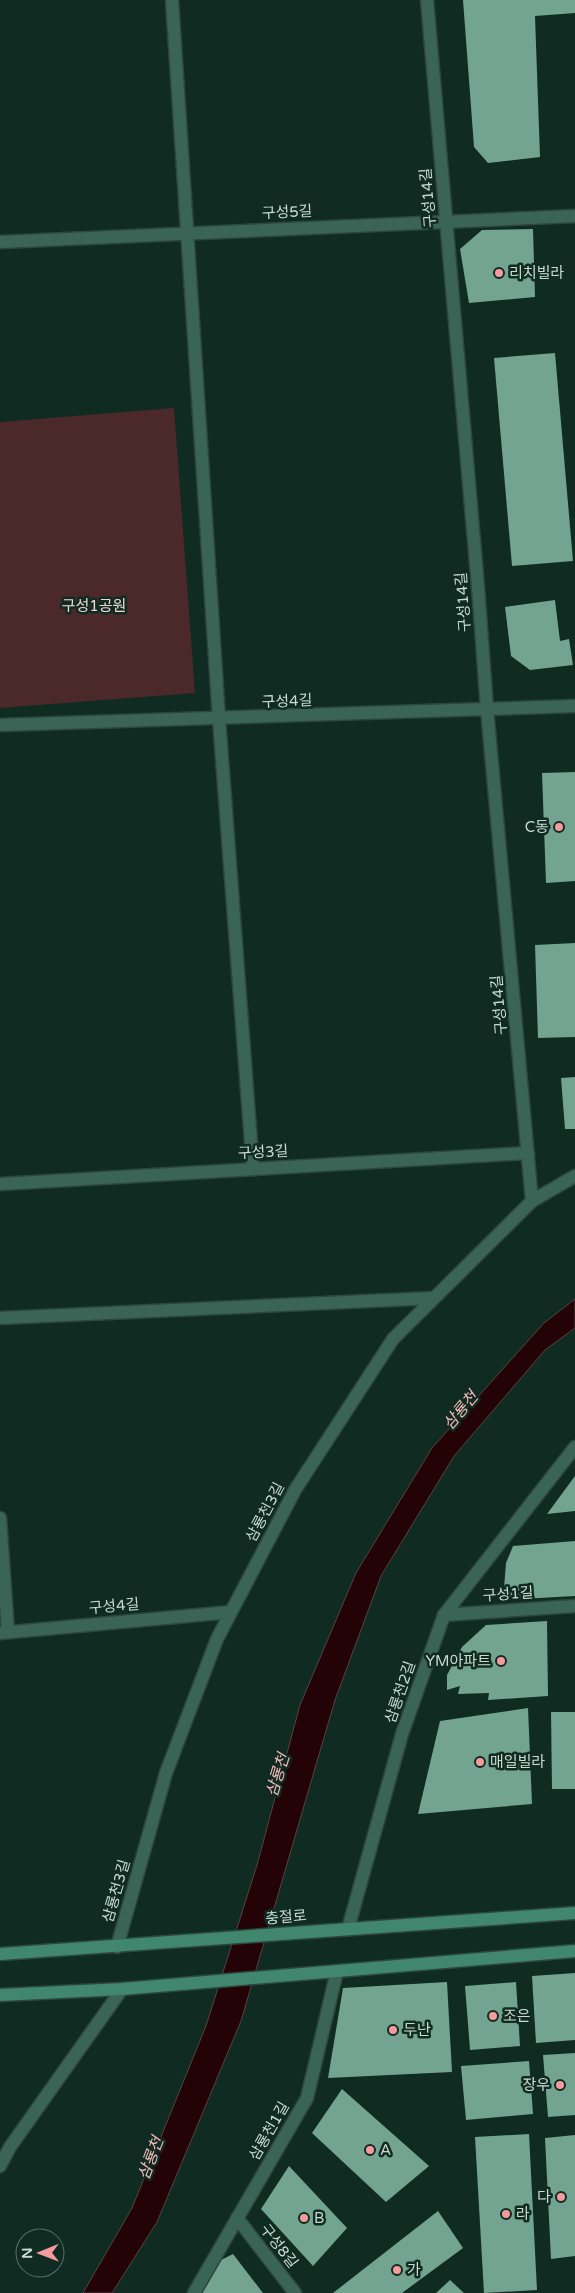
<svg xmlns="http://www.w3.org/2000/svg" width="575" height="2293" viewBox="0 0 575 2293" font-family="'Varela Round','Noto Sans KR',sans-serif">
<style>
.green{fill:#4b2829}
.water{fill:#230306;stroke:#544}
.building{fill:#73a391}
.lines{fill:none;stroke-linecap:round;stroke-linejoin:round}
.lane-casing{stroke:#2d473e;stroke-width:15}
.street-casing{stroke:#2d473e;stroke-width:15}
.secondary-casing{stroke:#2d473e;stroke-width:15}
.lane{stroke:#3a6455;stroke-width:12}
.street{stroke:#3a6455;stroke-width:12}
.secondary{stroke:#418770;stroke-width:12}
.poi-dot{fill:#f59b9d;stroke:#0f2b22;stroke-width:2}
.labels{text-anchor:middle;stroke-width:5;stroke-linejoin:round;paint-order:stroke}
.street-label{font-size:15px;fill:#cadad3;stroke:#0f2b22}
.poi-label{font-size:15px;fill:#cadad3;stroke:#0f2b22;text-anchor:start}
.park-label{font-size:15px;fill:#f5d6d6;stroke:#0f2b22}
.water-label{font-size:16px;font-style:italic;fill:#f6baba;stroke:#0f2b22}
</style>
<rect width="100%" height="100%" fill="#0f2b22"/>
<path class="green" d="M174,408L195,693L0,708V422Z"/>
<path class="water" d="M575,1299V1328L545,1350L454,1456L381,1576L335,1700L241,2021L157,2222L112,2293H83L132,2208L206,2026L257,1865L300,1705L356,1573L432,1448L544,1323Z"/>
<g class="building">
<path d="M463,0H575V13L535,16L540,157L488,163L474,147Z"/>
<path d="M533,229L535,297L469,303L460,249L482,230Z"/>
<path d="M555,353L573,561L512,566L494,358Z"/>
<path d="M555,600L560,641L569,639L573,665L530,670L511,656L505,607Z"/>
<path d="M575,772V881L546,883L542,773Z"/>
<path d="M575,943V1037L538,1038L535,945Z"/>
<path d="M575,1077V1129H565L561,1078Z"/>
<path d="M575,1476V1511L547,1514Z"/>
<path d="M575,1541V1596L503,1600L506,1563L513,1546Z"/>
<path d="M547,1621L548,1696L488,1700L489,1693L458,1694L460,1686L447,1690V1675L462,1647L486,1625Z"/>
<path d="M528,1708L532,1804L418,1814L440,1721Z"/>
<path d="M551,1712H575V1789H552Z"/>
<path d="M575,1973V2040L536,2043L532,1976Z"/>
<path d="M447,1982L452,2072L328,2078L343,1988Z"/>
<path d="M516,1982L520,2046L470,2050L465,1986Z"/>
<path d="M575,2053V2115L548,2117L543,2055Z"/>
<path d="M529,2061L533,2114L466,2120L461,2066Z"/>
<path d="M342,2089L429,2166L386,2202L312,2133Z"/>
<path d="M529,2134L537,2290L484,2293L475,2137Z"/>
<path d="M575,2135V2256L551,2259L545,2138Z"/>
<path d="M289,2166L347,2228L313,2266L261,2209Z"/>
<path d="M438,2211L463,2248L402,2293H333Z"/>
<path d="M233,2254L263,2293H200L221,2260Z"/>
<path d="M450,2280L464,2293H436Z"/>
</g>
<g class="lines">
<defs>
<g id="lane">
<path d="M172,0L219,719L253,1169"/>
<path d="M0,1318L434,1298"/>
</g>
<g id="street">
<path d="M427,0L478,587L487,709L532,1201"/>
<path d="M0,242L575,216"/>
<path d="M0,725L575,706"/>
<path d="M0,1184L528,1153"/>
<path d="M0,1518L8,1632"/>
<path d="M444,1615L575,1606"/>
<path d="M0,1633L231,1612"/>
<path d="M348,1929L402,1734L444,1615L575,1447"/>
<path d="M117,1947L166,1773L217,1639L295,1490L393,1339L532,1201L575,1176"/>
<path d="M0,2166L10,2147L122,1989"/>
<path d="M237,2218L295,2293"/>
<path d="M194,2293L307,2098L337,1971"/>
</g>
<g id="secondary">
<path d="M0,1954L575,1913"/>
<path d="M0,1995L122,1989L575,1951"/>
</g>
</defs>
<use href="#lane" class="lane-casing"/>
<use href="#street" class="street-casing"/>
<use href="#secondary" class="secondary-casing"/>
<use href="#lane" class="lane"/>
<use href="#street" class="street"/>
<use href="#secondary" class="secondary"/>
</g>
<g class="poi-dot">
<circle cx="499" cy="273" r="5"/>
<circle cx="559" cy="827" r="5"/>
<circle cx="501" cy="1661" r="5"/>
<circle cx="480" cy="1762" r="5"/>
<circle cx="493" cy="2016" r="5"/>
<circle cx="393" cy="2030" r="5"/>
<circle cx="560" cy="2085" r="5"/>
<circle cx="370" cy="2150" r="5"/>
<circle cx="561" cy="2197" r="5"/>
<circle cx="506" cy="2214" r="5"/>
<circle cx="304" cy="2218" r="5"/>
<circle cx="397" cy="2270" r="5"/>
</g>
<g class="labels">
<g class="street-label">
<text transform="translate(428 198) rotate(-95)" y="5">구성14길</text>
<text transform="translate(287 212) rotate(-3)" y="5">구성5길</text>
<text transform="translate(463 602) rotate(-94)" y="5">구성14길</text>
<text transform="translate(287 701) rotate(-2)" y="5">구성4길</text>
<text transform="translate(499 1005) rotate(-95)" y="5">구성14길</text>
<text transform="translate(263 1152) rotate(-3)" y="5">구성3길</text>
<text transform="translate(265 1512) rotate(-62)" y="5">삼룡천3길</text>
<text transform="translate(508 1594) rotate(-4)" y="5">구성1길</text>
<text transform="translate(114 1606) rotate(-5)" y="5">구성4길</text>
<text transform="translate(400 1692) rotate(-71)" y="5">삼룡천2길</text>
<text transform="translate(116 1891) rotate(-74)" y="5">삼룡천3길</text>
<text transform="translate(286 1917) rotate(-5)" y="5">충절로</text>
<text transform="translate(269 2131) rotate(-60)" y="5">삼룡천1길</text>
<text transform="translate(279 2246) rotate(52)" y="5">구성8길</text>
</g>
<g class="poi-label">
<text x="509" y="278">리치빌라</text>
<text x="549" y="832" text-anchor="end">C동</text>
<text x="491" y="1666" text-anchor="end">YM아파트</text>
<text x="490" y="1767">매일빌라</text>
<text x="503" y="2021">조은</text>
<text x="403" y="2035">두난</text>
<text x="550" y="2090" text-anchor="end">장우</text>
<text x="380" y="2155">A</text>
<text x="551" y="2202" text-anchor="end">다</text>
<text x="516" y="2219">라</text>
<text x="314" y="2223">B</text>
<text x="407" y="2275">가</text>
</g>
<g class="park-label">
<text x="94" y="611">구성1공원</text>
</g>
<g class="water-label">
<text transform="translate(460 1410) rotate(-50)" y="6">삼룡천</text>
<text transform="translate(277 1775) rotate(-73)" y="6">삼룡천</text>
<text transform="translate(150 2158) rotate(-69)" y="6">삼룡천</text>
</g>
</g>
<g transform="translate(40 2253) rotate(269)"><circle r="24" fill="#0f2b22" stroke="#5a7169"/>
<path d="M0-4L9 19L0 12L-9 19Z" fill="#f59b9d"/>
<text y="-8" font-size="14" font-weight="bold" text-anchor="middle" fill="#cadad3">N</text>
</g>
</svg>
